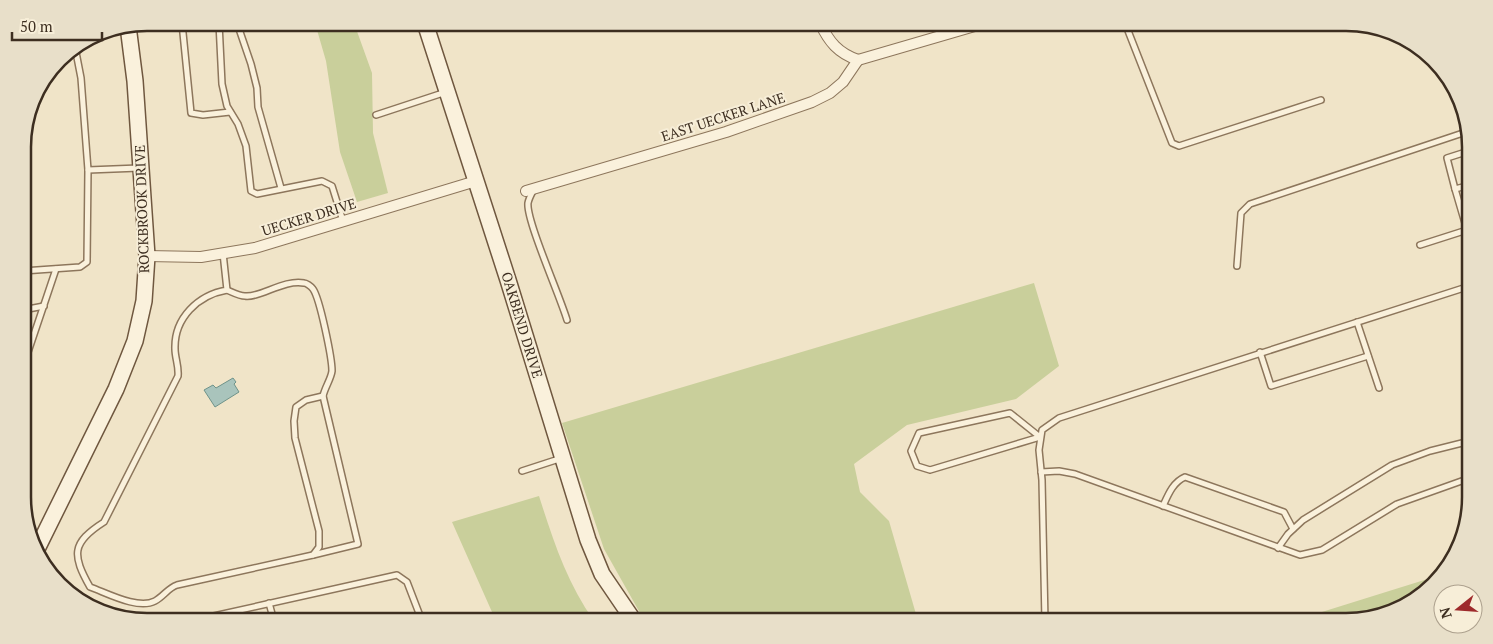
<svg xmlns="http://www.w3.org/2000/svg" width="1493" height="644" viewBox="0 0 1493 644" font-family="'PT Serif',serif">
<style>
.green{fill:#c9cf9b}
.water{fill:#a9c4bc;stroke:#6f938a}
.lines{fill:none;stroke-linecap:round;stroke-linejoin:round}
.lane-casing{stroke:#8d765c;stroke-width:8}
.street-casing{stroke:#8d765c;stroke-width:12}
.secondary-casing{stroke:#6f573f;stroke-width:18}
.lane{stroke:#faf1dc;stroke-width:5}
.street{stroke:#faf1dc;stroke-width:10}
.secondary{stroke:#faf1dc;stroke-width:15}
.labels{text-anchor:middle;stroke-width:4;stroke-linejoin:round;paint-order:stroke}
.street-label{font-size:14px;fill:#3d2e20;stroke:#f7eed8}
.rim{fill:none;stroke:#3d2e20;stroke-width:2.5}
</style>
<rect width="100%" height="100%" fill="#f0e4c8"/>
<g class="green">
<path d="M315,23H354L372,73L373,133L388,193L357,202L340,152L326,61Z"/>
<path d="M1034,283L1059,366L1016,399L907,425L854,464L860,492L889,521L918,621L644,620L604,549L562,423Z"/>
<path d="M539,496C553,540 567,583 594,621H496L452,522Z"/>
<path d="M1434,577L1415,600L1353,621H1293Z"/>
</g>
<path class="water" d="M233,378L236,382L234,384L239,392L215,407L204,390L213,385L216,388Z"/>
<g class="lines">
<defs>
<g id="lane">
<path d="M182,23L191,113L203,115L230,112"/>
<path d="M219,23L222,84L227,106L238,124L246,146L251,191L257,194L322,181L332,186L343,221"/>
<path d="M237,23L251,64L257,88L258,107L281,188"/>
<path d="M1125,23L1172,143L1179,146L1321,100"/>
<path d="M75,47L81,78L88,170L139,168"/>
<path d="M376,115L446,92"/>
<path d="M534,189C532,193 529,198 528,203C526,220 560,296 567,320"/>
<path d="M1455,189L1447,158L1469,151"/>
<path d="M1420,245L1467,230L1455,189L1470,185"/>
<path d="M223,253L227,290C198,295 174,318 175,349C175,358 179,366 178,376L104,522C71,543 72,555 90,587C107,593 138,610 155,601C164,596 168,588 177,585L313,555L319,547V531L295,438L294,421L296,407L306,400L323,396"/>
<path d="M1237,266L1241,213L1250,204L1469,131"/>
<path d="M23,271L80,267L87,262L88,170"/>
<path d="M227,290C232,292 239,296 245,296C260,298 284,279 304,283C306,283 311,286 313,289C320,299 332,358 332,371C331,379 325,387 323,396L358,544L313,555"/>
<path d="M23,310L44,306"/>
<path d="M1357,322L1379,388"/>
<path d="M1260,352L1271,386L1368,356"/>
<path d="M23,367L56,269"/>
<path d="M1010,413L1040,437L930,470L917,466L911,451L919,433Z"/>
<path d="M522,471L562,458"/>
<path d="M1041,472L1059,471L1075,474L1300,555L1322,550L1397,504L1470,478"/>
<path d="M24,473L27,474"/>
<path d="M1163,506C1168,495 1173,482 1185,477L1284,512L1293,529"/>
<path d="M1278,548L1288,534L1303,520L1392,465L1430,451L1470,441"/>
<path d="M269,603L274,621"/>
<path d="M191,621L397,575L407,582L422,621"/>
<path d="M1045,621L1042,480L1039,450L1042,430L1059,418L1470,286"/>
</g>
<g id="street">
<path d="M820,23C829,42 838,53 858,60"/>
<path d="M858,60L985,23"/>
<path d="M526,191L726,132L812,102L830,93L843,82L858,60"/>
<path d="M147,256L201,257L255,248L476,181"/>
</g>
<g id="secondary">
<path d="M425,23L508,280L588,540L602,574L634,621"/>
<path d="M38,547L116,389L135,341L144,301L147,256L135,81L128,26"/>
</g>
</defs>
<use href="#lane" class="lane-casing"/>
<use href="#street" class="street-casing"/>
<use href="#secondary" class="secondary-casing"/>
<use href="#lane" class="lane"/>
<use href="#street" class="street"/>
<use href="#secondary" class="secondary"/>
</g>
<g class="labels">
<g class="street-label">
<text transform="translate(723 117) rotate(-18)" y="5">EAST UECKER LANE</text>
<text transform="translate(142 209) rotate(-92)" y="5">ROCKBROOK DRIVE</text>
<text transform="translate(309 217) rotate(-17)" y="5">UECKER DRIVE</text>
<text transform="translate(522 325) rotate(73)" y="5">OAKBEND DRIVE</text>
</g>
</g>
<path d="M0 0H1493V644H0ZM147 31H1346A116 116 0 0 1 1462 147V497A116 116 0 0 1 1346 613H147A116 116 0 0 1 31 497V147A116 116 0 0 1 147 31Z" fill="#e8dfc9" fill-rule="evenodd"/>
<path class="rim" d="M147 31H1346A116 116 0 0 1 1462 147V497A116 116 0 0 1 1346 613H147A116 116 0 0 1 31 497V147A116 116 0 0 1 147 31Z"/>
<g transform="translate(1458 609) rotate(253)"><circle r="24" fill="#f7eed8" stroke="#ada18e"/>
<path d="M0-4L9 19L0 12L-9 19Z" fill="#9e2a2b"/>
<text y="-8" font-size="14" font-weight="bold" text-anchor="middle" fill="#3d2e20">N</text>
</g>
<path d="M12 32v8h90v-8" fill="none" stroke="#3d2e20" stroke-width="2.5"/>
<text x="20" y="32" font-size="15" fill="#3d2e20" stroke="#f7eed8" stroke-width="4" paint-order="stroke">50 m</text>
</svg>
